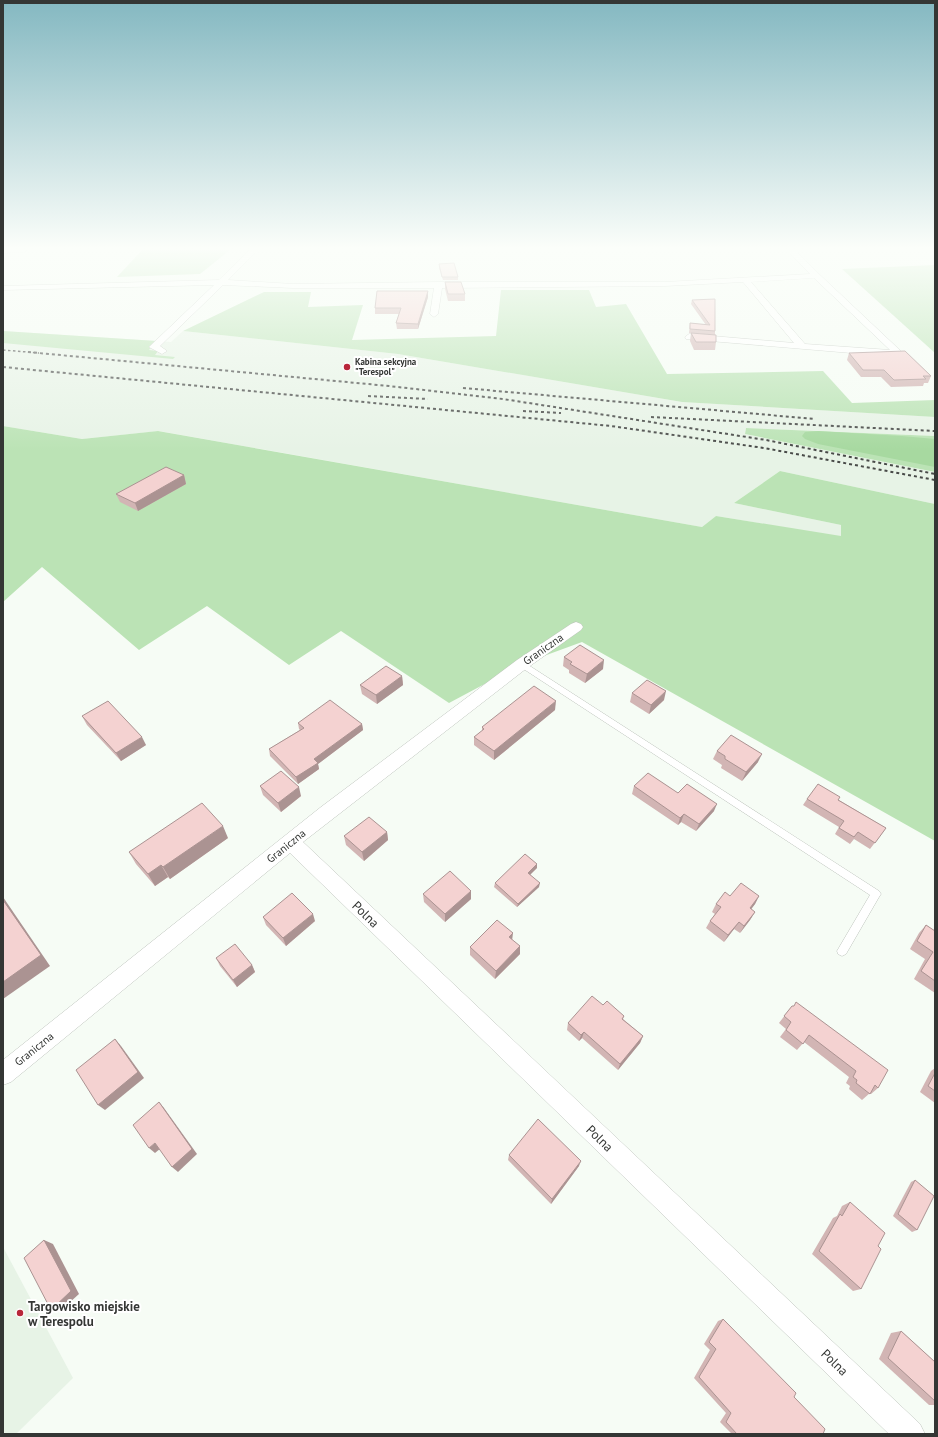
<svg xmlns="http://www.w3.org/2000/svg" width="938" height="1437" viewBox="0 0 938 1437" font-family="'PT Sans',sans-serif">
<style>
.built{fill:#e7f3e6}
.green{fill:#bbe3b5}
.forest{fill:#a7d9a0}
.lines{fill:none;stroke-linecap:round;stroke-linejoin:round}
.lane-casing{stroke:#bdc3bc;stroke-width:1}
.street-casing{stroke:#bdc3bc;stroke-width:1}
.lane{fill:#fff;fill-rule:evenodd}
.street{fill:#fff;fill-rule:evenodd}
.rail-far1{stroke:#484a48;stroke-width:1.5;stroke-dasharray:2.5 2.5;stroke-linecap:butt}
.rail{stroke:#484a48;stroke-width:2;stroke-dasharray:3 3;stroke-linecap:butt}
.wall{fill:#d2b5b4}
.shaded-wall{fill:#ab9392}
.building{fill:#f4d2d1;stroke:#ab9392}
.poi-dot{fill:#b8263a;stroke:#fff;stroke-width:1.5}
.labels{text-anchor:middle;stroke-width:4;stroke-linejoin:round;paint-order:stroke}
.far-poi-label{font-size:9px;font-weight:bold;fill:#343634;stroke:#fff;text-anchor:start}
.street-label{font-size:11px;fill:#343634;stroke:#fff}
.near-street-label{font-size:13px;fill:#343634;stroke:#fff}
.near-poi-label{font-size:13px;font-weight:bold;fill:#343634;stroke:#fff;text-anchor:start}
</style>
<rect width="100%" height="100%" fill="#f6fcf5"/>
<g class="built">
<path d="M3,331L171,342L183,331L398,354L682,402L935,417V436L746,428L745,434L935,472V504L780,471L734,503L841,525V537L716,516L702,527L159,431L82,439L3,426Z"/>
<path d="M3,1247L73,1378L16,1434H3Z"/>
</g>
<g class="green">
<path d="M142,250H230L200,274L117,277Z"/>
<path d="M935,265V353L842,269Z"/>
<path d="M501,290H589L596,307L626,304L667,374L823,371L852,403L935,400V417L682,402L398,354L183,331L264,292H311L308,307L363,305L352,340L496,336Z"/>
<path d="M3,331L157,341L149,350L158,351L155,355L175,357L173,359L3,343Z"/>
<path d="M3,426L82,439L158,431L702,527L716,516L841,536V525L734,503L780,471L935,504V841L582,642L522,664L449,703L341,631L289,665L207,606L139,650L42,567L3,602Z"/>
<path d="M746,428L935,436V472L745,434Z"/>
</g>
<path class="forest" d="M818,431L902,436L935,439V467L818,444L805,439L802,436L805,432Z"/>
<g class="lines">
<defs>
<path id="lane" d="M522,661L879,891L881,894L879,897L846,954L842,956L838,954L837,951L870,895L519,666L518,664L519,662Z"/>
<g id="street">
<path d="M3,250H28L24,252L3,253Z"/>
<path d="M250,250H258L228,280L293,284L439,282H665L810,274L787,250H795L819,274L904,354L899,357L686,339L685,337L689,334L794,343L743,282L665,286L442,288L438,314L434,317L430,314L434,288H293L223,285L160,346L167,351L162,354L149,347L214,285L3,290V286L219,280ZM814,278L890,350L805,344L751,282Z"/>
<path d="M576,622L581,624L583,627L581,630L527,668L303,842L920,1424L925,1434H889L290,853L11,1082L3,1085V1060L321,807L517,660L571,624Z"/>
</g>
</defs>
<use href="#lane" class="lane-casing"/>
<use href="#street" class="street-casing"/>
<use href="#lane" class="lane"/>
<use href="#street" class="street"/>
<path class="rail-far1" d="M3,350L39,353"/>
<g class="rail">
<path d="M28,352L389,386L503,399L766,440L935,474"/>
<path d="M3,367L611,426L764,448L935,480"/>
<path d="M463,388L815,419"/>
<path d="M368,396L428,399"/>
<path d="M523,411L561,413"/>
<path d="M651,417L935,431"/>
</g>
</g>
<g class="wall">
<path d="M439,264L458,277V280H443L439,268Z"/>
<path d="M445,282L465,294V301H448L445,289Z"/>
<path d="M428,291V297L418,329H397L396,323L399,314H375V308Z"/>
<path d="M692,300L715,331V335L689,333L690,323L706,325L691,304Z"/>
<path d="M691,333L716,342L715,350H694L690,341Z"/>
<path d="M849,353L931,376L928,383H924L923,386L891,387L881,377H861L847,360Z"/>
<path d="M184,475L186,484L138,511L120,502L116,494Z"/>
<path d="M564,657L603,669L585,683L569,673V670L563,666Z"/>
<path d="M402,676L403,685L377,704L362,694L360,685Z"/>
<path d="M632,693L664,700L649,714L630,702Z"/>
<path d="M555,710L494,760L474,745V737L482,731V727Z"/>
<path d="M82,716L146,745L121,761L87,725Z"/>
<path d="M298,723L362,724L363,730L318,764L319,769L298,784L270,756L269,749L300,730L299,729Z"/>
<path d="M717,751L758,762L742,781L721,768L722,765L713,759Z"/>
<path d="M260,786L301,796L281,812L263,795Z"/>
<path d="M634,786L678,793L714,811L696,831L681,822L678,825L632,794Z"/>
<path d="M807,799L839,800L886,828L870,849L854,839L850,844L835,834L839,827L803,805Z"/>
<path d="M387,832L388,840L364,861L346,845L344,836Z"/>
<path d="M228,838L170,879L168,877L155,886L136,864L129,852Z"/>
<path d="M537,868L530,874L539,887L517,907L494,887L495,883Z"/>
<path d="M471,891V899L445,922L424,902L423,894Z"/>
<path d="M730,896H759L755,904L751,909L755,912L750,920L740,933L734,929L724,942L706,928L710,921L715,914L712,912L716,904Z"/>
<path d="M263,917L315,921L286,946L266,925Z"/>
<path d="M926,925L935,931V993L914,979L925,959L910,949L919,933Z"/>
<path d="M520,946V954L495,979L470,955V947Z"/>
<path d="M216,958L252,965L255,972L237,987L220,966Z"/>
<path d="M792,1006L878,1088L871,1094L870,1093L862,1100L849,1089L850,1086L846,1083L849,1077L804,1042L797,1050L780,1037L786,1029L779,1023Z"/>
<path d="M624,1016L623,1019L643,1036L640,1043L618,1070L582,1038L579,1041L567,1030L568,1023Z"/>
<path d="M935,1068V1103L920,1092L931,1071Z"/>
<path d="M509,1155L579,1166L551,1204L508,1160Z"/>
<path d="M915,1180L917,1230L912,1232L893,1216L911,1182Z"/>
<path d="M850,1202L878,1246L861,1289L853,1291L812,1254L833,1218L837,1216L842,1206Z"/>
<path d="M723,1319L794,1397L823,1434H732L720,1422L726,1413L694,1378L710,1350L704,1344L718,1321Z"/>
<path d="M901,1331L935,1362V1405H929L879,1359L891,1333Z"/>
</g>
<g class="shaded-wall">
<path d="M428,291V297L418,329V324Z"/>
<path d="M184,475L186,484L138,511L135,503Z"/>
<path d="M604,660L603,669L585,683L587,674Z"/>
<path d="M402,676L403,685L377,704L376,695Z"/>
<path d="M666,691L664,700L649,714L651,705Z"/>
<path d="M556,701L555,710L494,760V751Z"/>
<path d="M362,724L363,730L318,764L319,769L298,784L296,777L314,759Z"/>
<path d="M142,737L146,745L121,761L116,753Z"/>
<path d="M762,754L758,762L742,781L746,772Z"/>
<path d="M299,787L301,796L281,812L278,803Z"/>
<path d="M717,804L714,811L696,831L699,824Z"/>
<path d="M684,814L681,822L678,825L680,818Z"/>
<path d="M223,826L228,838L170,879L163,867Z"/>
<path d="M387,832L388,840L364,861L362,852Z"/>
<path d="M537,864V868L528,877V873Z"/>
<path d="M161,865L168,877L155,886L148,874Z"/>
<path d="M540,883L539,887L517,907L518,904Z"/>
<path d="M471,891V899L445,922V914Z"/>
<path d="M759,896L755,904L746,916L750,908Z"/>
<path d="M3,897L50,966L3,999Z"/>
<path d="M755,912L750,920L740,933L744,926Z"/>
<path d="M313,914L315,921L286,946L283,938Z"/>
<path d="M739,922L734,929L724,942L728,935Z"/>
<path d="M513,933L512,941L509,937Z"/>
<path d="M520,946V954L495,979L496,971Z"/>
<path d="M252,965L255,972L237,987L233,980Z"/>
<path d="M584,1032L582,1038L579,1041L581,1035Z"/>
<path d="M643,1036L640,1043L618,1070L620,1064Z"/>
<path d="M115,1039L121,1046L144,1078L105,1110L98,1105Z"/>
<path d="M159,1102L164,1108L197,1154L178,1172L172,1167Z"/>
<path d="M155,1143L161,1148L155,1153L149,1148Z"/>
<path d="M581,1161L579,1166L551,1204L552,1199Z"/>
<path d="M44,1240L53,1244L79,1294L59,1312L51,1310Z"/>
</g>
<g class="building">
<path d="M454,263L458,277H442L439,264Z"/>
<path d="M445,282H461L465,294H448Z"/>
<path d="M377,291H428L418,324L396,323L401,308H375Z"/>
<path d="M715,299V331L690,329V323L710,325L692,300Z"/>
<path d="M691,333L716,335V342H696Z"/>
<path d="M905,351L931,376H923L926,379L894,380L884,370H863L849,353Z"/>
<path d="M166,467L184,475L135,503L116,494Z"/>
<path d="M580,645L604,660L587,674L570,664L572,662L564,657Z"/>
<path d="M386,666L402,676L376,695L360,685Z"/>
<path d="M647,680L666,691L651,705L632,693Z"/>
<path d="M534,686L556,701L494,751L474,737L484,729L482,727Z"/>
<path d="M330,700L362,724L314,759L318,763L296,777L269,749L304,728L298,723Z"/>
<path d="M108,701L142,737L116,753L82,716Z"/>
<path d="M731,735L762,754L746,772L725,759V756L717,751Z"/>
<path d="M281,771L299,787L278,803L260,786Z"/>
<path d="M648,773L678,793L687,784L717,804L699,824L684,814L680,818L634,786Z"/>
<path d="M818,784L840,797L838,800L886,828L875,843L858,832L854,837L839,828L844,821L807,799Z"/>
<path d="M202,803L223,826L163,867L161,865L148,874L129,852Z"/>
<path d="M369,817L387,832L362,852L344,836Z"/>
<path d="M525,854L537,864L528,873L540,883L518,904L495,883Z"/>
<path d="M450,871L471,891L445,914L423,894Z"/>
<path d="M741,883L759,896L750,908L755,912L744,926L739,922L728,935L710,921L721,907L716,904L725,892L730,896Z"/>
<path d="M292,893L313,914L283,938L263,917Z"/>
<path d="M3,900L41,955L3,982Z"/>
<path d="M497,920L513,933L509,937L520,946L496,971L470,947Z"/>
<path d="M926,925L935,931V981L921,971L933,952L917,941Z"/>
<path d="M235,944L252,965L233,980L216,958Z"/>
<path d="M592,996L603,1005L607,1001L624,1016L622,1019L643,1036L620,1064L584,1032L581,1035L568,1023Z"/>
<path d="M796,1002L888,1070L878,1088L875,1085L870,1094L856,1083L857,1080L853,1077L856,1071L809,1035L803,1044L786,1030L791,1022L784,1016L792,1006H794Z"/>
<path d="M115,1039L138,1072L98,1105L76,1070Z"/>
<path d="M935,1073V1091L928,1086Z"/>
<path d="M159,1102L192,1149L172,1167L155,1143L149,1148L133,1125Z"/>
<path d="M538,1119L581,1161L552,1199L509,1155Z"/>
<path d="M915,1180L934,1196L917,1230L898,1214Z"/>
<path d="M850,1202L885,1233L878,1246L881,1249L861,1289L819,1251L840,1214L842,1216Z"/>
<path d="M44,1240L71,1291L51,1310L24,1258Z"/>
<path d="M723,1319L796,1393L794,1397L825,1429L823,1434H737L726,1422L731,1413L699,1377L716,1349L709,1342Z"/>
<path d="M901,1331L935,1362V1401L888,1358Z"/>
</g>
<linearGradient id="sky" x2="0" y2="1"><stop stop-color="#84b8c1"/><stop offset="0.55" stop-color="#fbfefa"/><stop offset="1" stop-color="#fbfefa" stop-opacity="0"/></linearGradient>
<rect width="938" height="451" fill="url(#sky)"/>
<g class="poi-dot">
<circle cx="347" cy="367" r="4"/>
<circle cx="20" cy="1313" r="4"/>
</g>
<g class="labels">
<g class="far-poi-label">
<text x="355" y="365">Kabina sekcyjna<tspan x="355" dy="10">"Terespol"</tspan></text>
</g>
<g class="street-label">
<text transform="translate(543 649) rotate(-35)" y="4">Graniczna</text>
<text transform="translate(286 846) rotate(-39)" y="4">Graniczna</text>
<text transform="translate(34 1049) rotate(-39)" y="4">Graniczna</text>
</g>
<g class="near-street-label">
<text transform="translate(366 914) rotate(44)" y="5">Polna</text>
<text transform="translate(600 1138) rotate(44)" y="5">Polna</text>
<text transform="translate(835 1362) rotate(44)" y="5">Polna</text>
</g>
<g class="near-poi-label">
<text x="28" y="1311">Targowisko miejskie<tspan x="28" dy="15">w Terespolu</tspan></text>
</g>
</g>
<rect width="938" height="1437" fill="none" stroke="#343634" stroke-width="8"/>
</svg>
